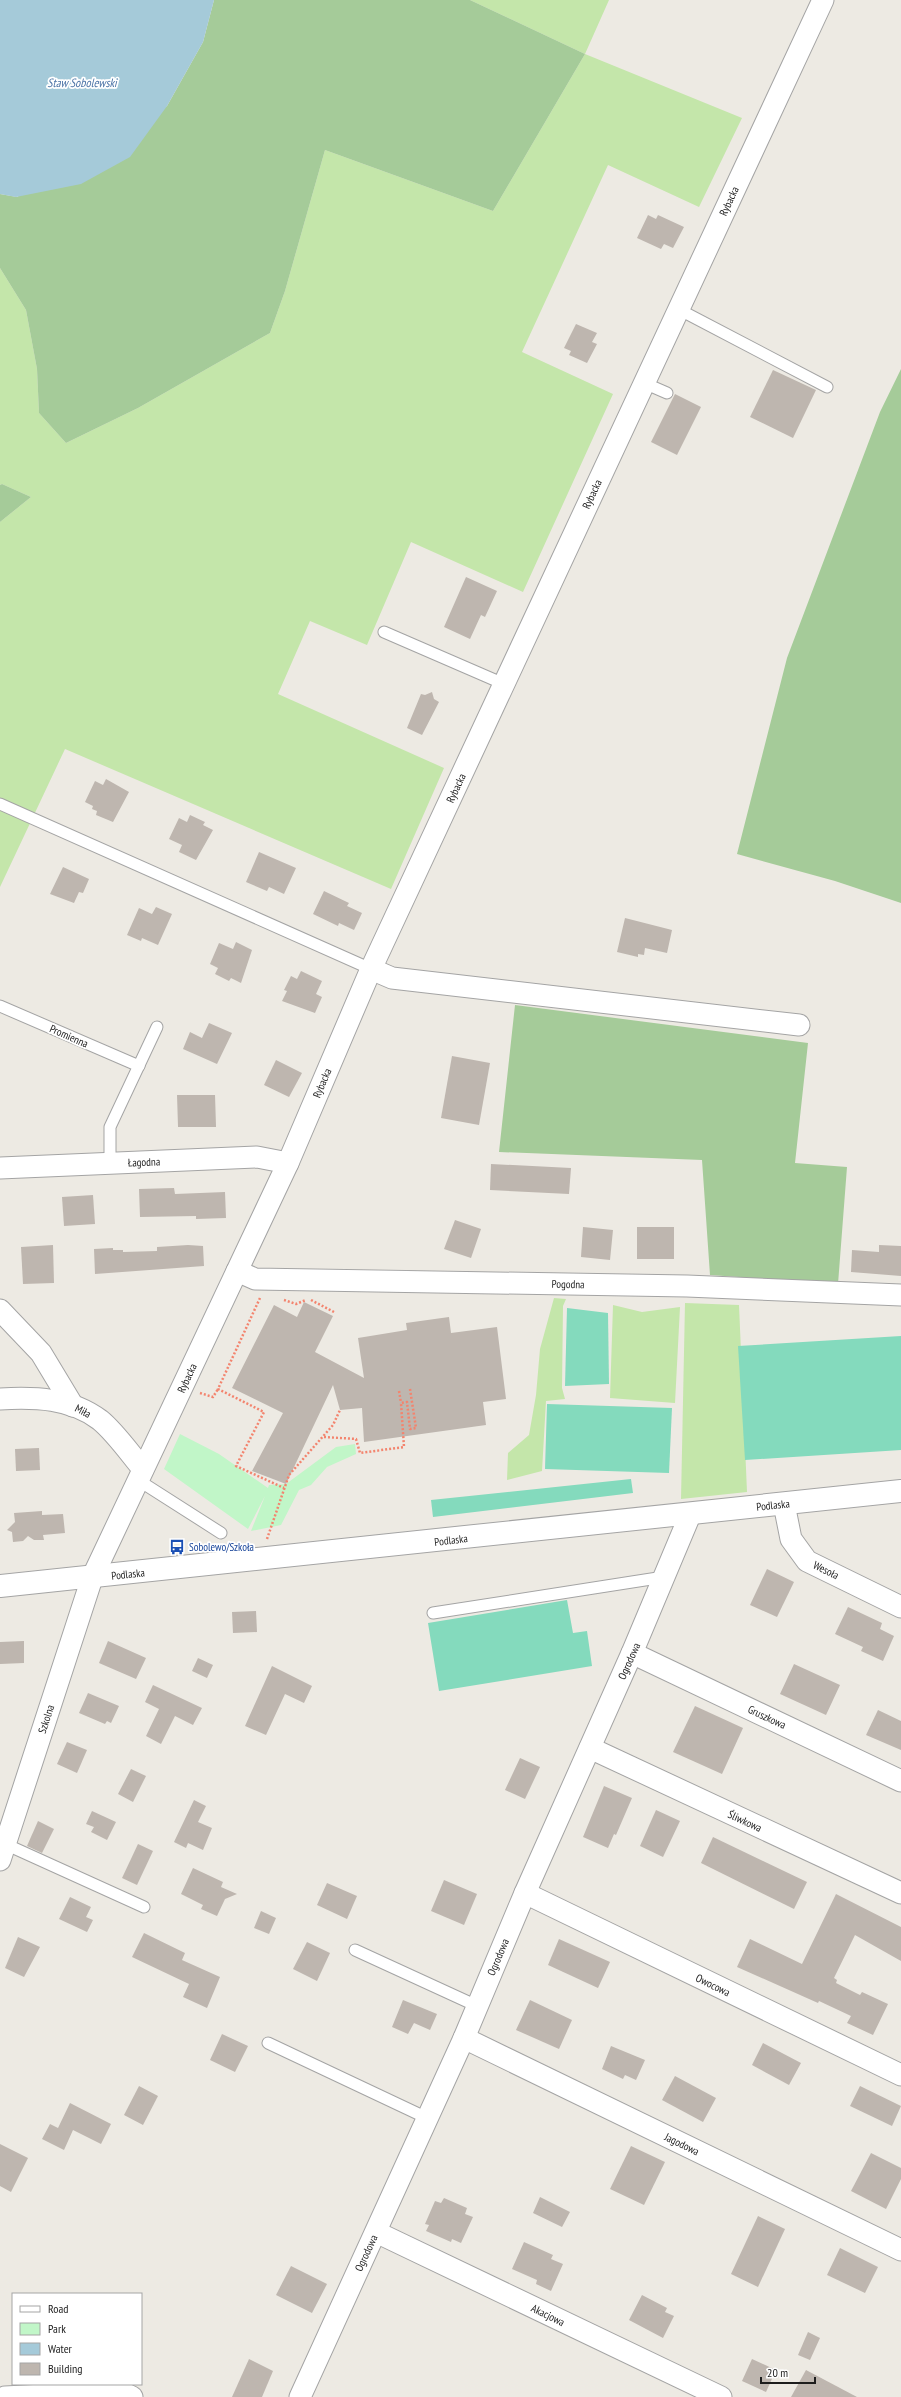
<svg xmlns="http://www.w3.org/2000/svg" width="901" height="2397" viewBox="0 0 901 2397" font-family="'PT Sans Narrow',sans-serif">
<style>
.grass{fill:#c4e6aa}
.forest{fill:#a5cb99}
.park{fill:#c1f6c8}
.pitch{fill:#84dabd}
.water{fill:#a5cad9}
.building{fill:#beb6af}
.lines{fill:none;stroke-linecap:round;stroke-linejoin:round}
.service-casing{stroke:#a4a4a4;stroke-width:13}
.minor-casing{stroke:#a4a4a4;stroke-width:23}
.tertiary-casing{stroke:#a4a4a4;stroke-width:24}
.path{stroke:#f3846e;stroke-width:2.5;stroke-dasharray:2 2;stroke-linecap:butt}
.service{stroke:#fff;stroke-width:11}
.minor{stroke:#fff;stroke-width:21}
.tertiary{stroke:#fff;stroke-width:22}
.labels{text-anchor:middle;stroke-width:3.5;stroke-linejoin:round;paint-order:stroke}
.street-label{font-size:11px;fill:#1d1d1d;stroke:#fff}
.transit-label{font-size:11px;fill:#164399;stroke:#fff;text-anchor:start}
.water-label{font-size:12px;font-style:italic;fill:#4e75a7;stroke:#fff}
</style>
<rect width="100%" height="100%" fill="#edeae3"/>
<g class="grass">
<path d="M470,0H609L585,54L742,118L699,207L608,165L522,352L613,394L523,592L411,542L367,645L310,621L278,694L444,768L391,889L65,749L0,887V522L31,497L2,484L0,485V268L26,310L37,369L39,413L66,443L138,408L270,333L285,291L325,150L493,211L585,54Z"/>
<path d="M554,1298L566,1299L563,1306L562,1388L565,1399L546,1401L542,1471L507,1480L508,1453L529,1435L536,1395L540,1349Z"/>
<path d="M685,1303L739,1305L747,1492L681,1499Z"/>
<path d="M613,1305L642,1312L680,1307L675,1403L610,1398Z"/>
</g>
<g class="forest">
<path d="M214,0H470L585,54L493,211L325,150L285,291L270,333L138,408L66,443L39,413L37,369L26,310L0,268V194L17,197L167,106L203,42Z"/>
<path d="M901,369V903L835,881L737,854L787,658L880,412Z"/>
<path d="M2,484L31,497L0,522V485Z"/>
<path d="M515,1005L808,1043L795,1163L847,1167L838,1284L710,1275L702,1160L499,1152Z"/>
</g>
<path class="park" d="M180,1434L219,1454L268,1488L269,1485L286,1484L336,1447L355,1444L356,1454L327,1467L311,1485L299,1490L281,1525L251,1531L265,1496L248,1529L164,1469Z"/>
<g class="pitch">
<path d="M567,1308L608,1313L609,1384L565,1386Z"/>
<path d="M901,1336V1450L745,1460L738,1346Z"/>
<path d="M547,1404L672,1408L669,1473L545,1469Z"/>
<path d="M631,1479L633,1493L433,1517L431,1500Z"/>
<path d="M567,1600L573,1633L587,1631L592,1666L439,1691L428,1623Z"/>
</g>
<path class="water" d="M0,0H214L203,42L167,106L130,157L81,184L16,197L0,194Z"/>
<g class="building">
<path d="M648,215L656,219L658,215L684,227L673,248L664,244L661,249L637,238Z"/>
<path d="M576,324L597,333L592,342L597,344L587,363L569,355L571,351L564,348Z"/>
<path d="M773,370L816,390L793,438L750,417Z"/>
<path d="M675,394L701,407L677,455L651,442Z"/>
<path d="M466,577L497,591L485,617L481,615L470,639L444,627Z"/>
<path d="M432,692L434,699L439,702L422,735L407,728L421,694L425,695Z"/>
<path d="M106,779L129,792L113,822L96,815L97,811L92,809L93,806L85,802L95,781L103,785Z"/>
<path d="M190,815L205,822L203,825L213,830L196,860L179,852L182,845L169,839L179,818L187,822Z"/>
<path d="M259,852L296,868L284,894L269,887L267,891L246,882Z"/>
<path d="M63,867L89,879L83,893L79,892L74,903L50,894Z"/>
<path d="M324,891L349,903L347,906L362,913L354,930L339,923L338,926L313,914Z"/>
<path d="M156,907L172,914L158,945L142,938L141,941L127,935L139,908L152,914Z"/>
<path d="M625,918L672,930L667,953L645,948L644,955L638,954V957L617,952Z"/>
<path d="M236,942L252,950L241,983L231,978L229,981L215,974L218,968L210,964L219,943L233,949Z"/>
<path d="M301,971L322,981L316,994L322,997L315,1013L282,1001L287,991L284,990L291,976L297,979Z"/>
<path d="M209,1023L232,1033L217,1064L183,1049L190,1032L202,1038Z"/>
<path d="M452,1056L490,1063L479,1125L441,1118Z"/>
<path d="M276,1060L302,1073L289,1097L264,1085Z"/>
<path d="M177,1095H215L216,1127H178Z"/>
<path d="M491,1164L571,1168L569,1194L490,1190Z"/>
<path d="M174,1188L175,1194L225,1192L226,1218L196,1219V1216L140,1217L139,1189Z"/>
<path d="M93,1195L95,1224L64,1226L62,1197Z"/>
<path d="M455,1220L481,1229L471,1258L444,1249Z"/>
<path d="M583,1227L613,1230L610,1260L581,1257Z"/>
<rect x="637" y="1227" width="37" height="32"/>
<path d="M53,1245L54,1283L23,1284L21,1247Z"/>
<path d="M188,1245L203,1246L204,1266L95,1274L94,1249L113,1248V1250H123V1252L157,1251V1247Z"/>
<path d="M879,1245L901,1246V1276L851,1272L852,1250L879,1252Z"/>
<path d="M304,1302L333,1316L315,1352L364,1378L358,1338L407,1330L406,1323L449,1317L451,1333L497,1327L506,1399L483,1402L486,1425L364,1442L362,1408L340,1410L333,1385L286,1484L252,1471L283,1413L232,1388L274,1305L297,1317Z"/>
<path d="M39,1448L40,1470L16,1471L15,1449Z"/>
<path d="M42,1511V1515L63,1514L65,1533L43,1535L44,1540H34L28,1536L23,1541L13,1542L12,1532L7,1530L15,1522L14,1513Z"/>
<path d="M767,1569L794,1582L777,1617L750,1605Z"/>
<path d="M848,1607L882,1623L880,1629L894,1636L883,1661L861,1651L863,1647L835,1634Z"/>
<path d="M256,1611L257,1632L233,1633L232,1612Z"/>
<path d="M24,1641V1663L0,1664V1642Z"/>
<path d="M108,1641L146,1658L136,1679L99,1663Z"/>
<path d="M198,1658L213,1665L207,1678L192,1671Z"/>
<path d="M794,1664L840,1685L826,1715L780,1694Z"/>
<path d="M272,1666L312,1686L304,1703L285,1694L266,1735L245,1726Z"/>
<path d="M153,1685L202,1708L193,1725L175,1716L161,1744L146,1736L159,1709L145,1702Z"/>
<path d="M88,1693L119,1706L111,1723L107,1721L105,1724L79,1713Z"/>
<path d="M695,1706L743,1728L722,1774L673,1752Z"/>
<path d="M878,1710L901,1721V1750L866,1735Z"/>
<path d="M67,1742L87,1750L77,1773L57,1764Z"/>
<path d="M520,1758L540,1767L525,1799L505,1790Z"/>
<path d="M131,1769L146,1776L133,1802L118,1794Z"/>
<path d="M604,1786L632,1798L616,1835L614,1834L608,1848L583,1837Z"/>
<path d="M194,1800L206,1806L198,1822L212,1828L203,1850L188,1843L186,1848L174,1842Z"/>
<path d="M656,1810L680,1821L663,1857L640,1846Z"/>
<path d="M92,1811L116,1822L107,1840L91,1832L94,1827L86,1824Z"/>
<path d="M38,1821L54,1829L42,1853L27,1846Z"/>
<path d="M713,1837L807,1882L794,1909L701,1863Z"/>
<path d="M138,1844L153,1851L137,1885L122,1878Z"/>
<path d="M193,1868L223,1882L221,1887L237,1894L225,1899L217,1916L201,1909L203,1905L181,1894Z"/>
<path d="M444,1880L477,1894L464,1925L431,1911Z"/>
<path d="M327,1883L357,1896L347,1919L317,1905Z"/>
<path d="M836,1894L901,1927V1961L855,1935L834,1978L837,1980L836,1983L860,1995L862,1992L888,2004L873,2035L847,2023L851,2016L819,2001L818,2003L737,1967L750,1939L802,1964Z"/>
<path d="M70,1897L91,1907L86,1917L93,1920L87,1932L59,1919Z"/>
<path d="M261,1911L276,1918L269,1934L254,1928Z"/>
<path d="M144,1933L185,1953L182,1960L220,1977L207,2008L183,1997L189,1984L132,1957Z"/>
<path d="M18,1937L40,1947L24,1977L5,1968Z"/>
<path d="M559,1939L610,1962L598,1988L548,1965Z"/>
<path d="M307,1942L330,1953L317,1981L293,1969Z"/>
<path d="M403,2000L437,2014L430,2030L414,2023L408,2034L392,2027Z"/>
<path d="M530,2000L572,2020L559,2049L516,2030Z"/>
<path d="M222,2034L248,2046L235,2072L210,2060Z"/>
<path d="M763,2043L801,2063L789,2085L752,2065Z"/>
<path d="M611,2046L645,2060L636,2080L625,2075L623,2079L602,2069Z"/>
<path d="M675,2076L716,2098L703,2122L662,2100Z"/>
<path d="M139,2086L158,2096L143,2125L124,2115Z"/>
<path d="M860,2086L901,2106L892,2126L850,2106Z"/>
<path d="M70,2103L111,2124L101,2144L73,2130L64,2150L42,2139L50,2124L58,2128Z"/>
<path d="M0,2144L28,2158L11,2192L0,2186Z"/>
<path d="M631,2146L665,2162L644,2205L610,2189Z"/>
<path d="M871,2153L901,2168V2179L886,2209L851,2191Z"/>
<path d="M540,2197L570,2212L562,2227L533,2213Z"/>
<path d="M444,2198L467,2208L465,2214L473,2217L461,2243L452,2239L451,2242L426,2231L429,2225L425,2224L435,2201L441,2203Z"/>
<path d="M758,2216L785,2229L758,2287L731,2274Z"/>
<path d="M524,2242L553,2255L551,2259L563,2264L551,2291L536,2284L537,2280L512,2269Z"/>
<path d="M840,2248L878,2267L865,2293L827,2275Z"/>
<path d="M291,2266L327,2284L312,2313L276,2295Z"/>
<path d="M642,2295L667,2308L665,2312L674,2316L663,2338L629,2320Z"/>
<path d="M808,2332L820,2338L810,2360L798,2355Z"/>
<path d="M249,2359L273,2371L262,2397H232Z"/>
<path d="M752,2359L776,2370L766,2392L742,2381Z"/>
<path d="M806,2370L857,2397H791Z"/>
</g>
<g class="lines">
<defs>
<g id="service">
<path d="M678,309L827,387"/>
<path d="M644,383L667,393"/>
<path d="M384,632L504,684"/>
<path d="M0,804L371,969"/>
<path d="M0,1006L139,1066"/>
<path d="M110,1163V1127L157,1027"/>
<path d="M138,1480L221,1533"/>
<path d="M433,1613L664,1577"/>
<path d="M5,1844L144,1907"/>
<path d="M355,1950L477,2006"/>
<path d="M268,2043L427,2118"/>
</g>
<g id="minor">
<path d="M371,969L392,978L799,1025"/>
<path d="M0,1168L257,1157L288,1163"/>
<path d="M237,1271L255,1279L687,1286L901,1295"/>
<path d="M0,1310L41,1353L73,1406"/>
<path d="M0,1399C35,1397 71,1398 100,1420C115,1432 131,1455 143,1469"/>
<path d="M784,1504L791,1539L807,1561L901,1607"/>
<path d="M632,1653L901,1781"/>
<path d="M590,1748L901,1893"/>
<path d="M0,1860L92,1578L288,1163L371,969L823,0"/>
<path d="M525,1893L901,2075"/>
<path d="M464,2038L901,2250"/>
<path d="M376,2232L721,2397"/>
<path d="M5,2397L120,2391L132,2397"/>
<path d="M300,2397L464,2038L525,1893L632,1653L690,1515"/>
</g>
<path id="tertiary" d="M0,1586L901,1491"/>
</defs>
<use href="#service" class="service-casing"/>
<use href="#minor" class="minor-casing"/>
<use href="#tertiary" class="tertiary-casing"/>
<g class="path">
<path d="M260,1298L218,1389L264,1412L236,1466L284,1488"/>
<path d="M284,1300L296,1304L306,1300"/>
<path d="M311,1300L334,1312"/>
<path d="M399,1391L401,1403"/>
<path d="M200,1393L213,1397L218,1389"/>
<path d="M324,1437L356,1439L360,1453L404,1447L401,1403L407,1402L410,1429L416,1428L410,1389"/>
<path d="M267,1539L289,1475L333,1425L340,1410"/>
</g>
<use href="#service" class="service"/>
<use href="#minor" class="minor"/>
<use href="#tertiary" class="tertiary"/>
</g>
<defs>
<symbol id="bus-bare" viewBox="-9 -9 18 18"><path d="M-5-6H5V4H4V6H2V4H-2V6H-4V4H-5ZM-3.5-4V0h7V-4ZM-3.5 1.2v1.5H-2V1.2ZM2 1.2v1.5H3.5V1.2Z" fill="#1a4fb4" stroke="#fff" stroke-width="2.5" paint-order="stroke"/></symbol>
</defs>
<g fill-rule="evenodd">
<use href="#bus-bare" x="166" y="1536" width="22" height="22"/>
</g>
<g class="labels">
<g class="street-label">
<text transform="translate(729 201) rotate(-65)" y="4">Rybacka</text>
<text transform="translate(592 494) rotate(-65)" y="4">Rybacka</text>
<text transform="translate(456 788) rotate(-65)" y="4">Rybacka</text>
<text transform="translate(69 1036) rotate(24)" y="4">Promienna</text>
<text transform="translate(322 1083) rotate(-67)" y="4">Rybacka</text>
<text transform="translate(144 1162) rotate(-2)" y="4">Łagodna</text>
<text transform="translate(568 1284) rotate(1)" y="4">Pogodna</text>
<text transform="translate(187 1378) rotate(-65)" y="4">Rybacka</text>
<text transform="translate(83 1411) rotate(27)" y="4">Miła</text>
<text transform="translate(773 1505) rotate(-6)" y="4">Podlaska</text>
<text transform="translate(451 1540) rotate(-7)" y="4">Podlaska</text>
<text transform="translate(826 1570) rotate(26)" y="4">Wesoła</text>
<text transform="translate(128 1574) rotate(-6)" y="4">Podlaska</text>
<text transform="translate(629 1661) rotate(-66)" y="4">Ogrodowa</text>
<text transform="translate(767 1717) rotate(25)" y="4">Gruszkowa</text>
<text transform="translate(46 1719) rotate(-72)" y="4">Szkolna</text>
<text transform="translate(745 1821) rotate(25)" y="4">Śliwkowa</text>
<text transform="translate(498 1957) rotate(-67)" y="4">Ogrodowa</text>
<text transform="translate(713 1985) rotate(26)" y="4">Owocowa</text>
<text transform="translate(682 2144) rotate(26)" y="4">Jagodowa</text>
<text transform="translate(366 2253) rotate(-65)" y="4">Ogrodowa</text>
<text transform="translate(548 2315) rotate(26)" y="4">Akacjowa</text>
</g>
<g class="transit-label">
<text x="189" y="1551">Sobolewo/Szkoła</text>
</g>
<g class="water-label">
<text x="82" y="87">Staw Sobolewski</text>
</g>
</g>
<rect x="12" y="2293" width="130" height="92" fill="#ffffff" stroke="#a5a5a5"/>
<rect x="20" y="2306" width="20" height="6" fill="#ffffff" stroke="#a5a5a5"/>
<text x="48" y="2313" font-size="12" fill="#1d1d1d">Road</text>
<rect x="20" y="2323" width="20" height="12" fill="#c1f6c8" stroke="#a5a5a5"/>
<text x="48" y="2333" font-size="12" fill="#1d1d1d">Park</text>
<rect x="20" y="2343" width="20" height="12" fill="#a5cad9" stroke="#a5a5a5"/>
<text x="48" y="2353" font-size="12" fill="#1d1d1d">Water</text>
<rect x="20" y="2363" width="20" height="12" fill="#beb6af" stroke="#a5a5a5"/>
<text x="48" y="2373" font-size="12" fill="#1d1d1d">Building</text>
<path d="M761 2377v6h54v-6" fill="none" stroke="#1d1d1d" stroke-width="2"/>
<text x="767" y="2377" font-size="12" fill="#1d1d1d" stroke="#ffffff" stroke-width="3" paint-order="stroke">20 m</text>
</svg>
